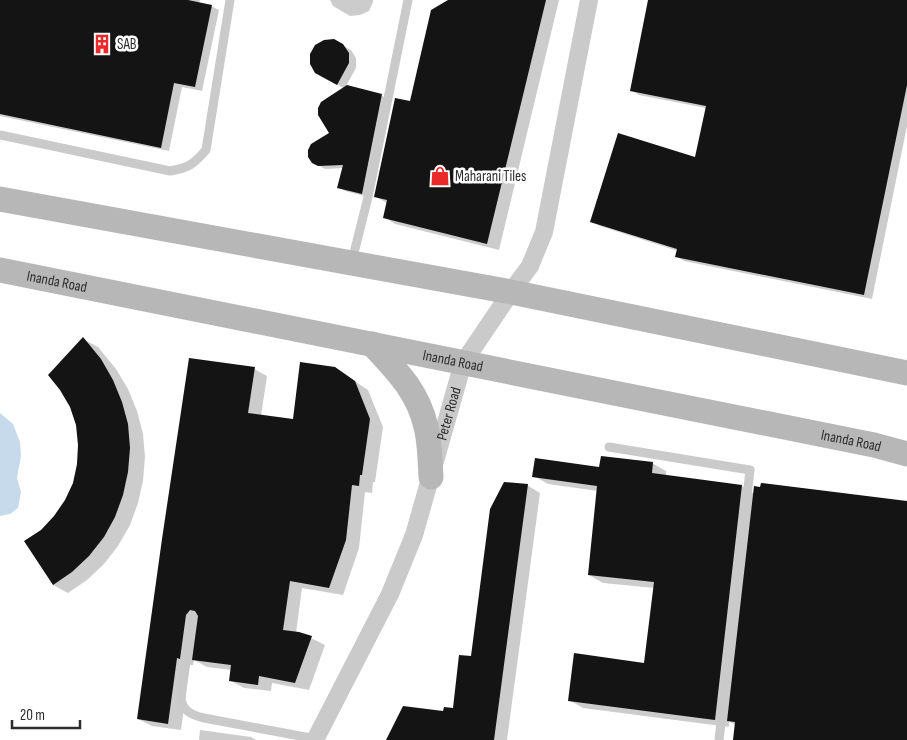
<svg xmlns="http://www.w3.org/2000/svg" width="907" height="740" viewBox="0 0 907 740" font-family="'Sofia Sans Condensed',sans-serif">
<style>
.water{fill:#c6daec}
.shadow{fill:#0003}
.building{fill:#141414}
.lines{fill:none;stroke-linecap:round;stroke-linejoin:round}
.lane{stroke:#cacaca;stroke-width:9}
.street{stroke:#cacaca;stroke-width:18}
.secondary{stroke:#b7b7b7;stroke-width:25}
.labels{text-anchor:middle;stroke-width:5;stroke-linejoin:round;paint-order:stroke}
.poi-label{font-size:15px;fill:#2d2d2d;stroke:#fff;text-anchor:start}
.street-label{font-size:15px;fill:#2d2d2d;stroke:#fff}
</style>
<rect width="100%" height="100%" fill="#fff"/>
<path class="water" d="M0,413L13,424L20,442L21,456L17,478L21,492L18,508L10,514L0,516Z"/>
<g class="shadow">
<path d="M0,0H200L199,4L211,6L219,10L202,91L182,87L169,151L0,116Z"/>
<path d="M330,0H373V2L369,11L360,15L350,16L333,6Z"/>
<path d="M451,0H559L499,250L395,224L384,217L387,203L376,197Z"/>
<path d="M650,0H907V126L872,299L684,261L676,256L678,251L600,226L592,222L696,159L706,108L639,95L631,90Z"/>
<path d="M334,41L351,50L356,58V68L346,86L382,96L388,99L368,197L345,191L339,187L344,168L325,169L313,162L331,133L345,89L316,72Z"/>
<path d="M83,339L98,347L116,369L128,389L137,411L143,434L145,457L143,481L138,503L130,525L118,546L104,564L87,580L68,593L53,585L66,501L74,483L79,464Z"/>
<path d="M335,368L368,390L383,427L375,482H373L372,493L365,492L359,548L343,595L302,588L296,633L311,638L325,645L309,690L272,683L271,691L244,688L231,681L232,670L207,667L194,660L193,665H190L181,730L152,726L138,719L254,369L267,376L261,416L294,421Z"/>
<path d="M652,463L666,471V476L742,486L755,494L907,503V740H734L736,725L729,721V727L583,708L569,700L645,664L655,588L603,583L589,575L598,491L548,484L534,476Z"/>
<path d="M527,485L540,493L507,740H388L444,712L454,709Z"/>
<path d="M200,730L251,737L256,740H199Z"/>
</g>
<g class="building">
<path d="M0,0H188L212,5L195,87L174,83L161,148L0,114Z"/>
<path d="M448,0H546L487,244L383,218L387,200L374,197L395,98L410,101L431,10Z"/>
<path d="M648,0H907V85L864,295L675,257L677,249L590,222L618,133L695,157L706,106L630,91Z"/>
<path d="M334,39L343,44L349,53V63L337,85L315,73L310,64V54L315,45L324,40Z"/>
<path d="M347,85L382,94L362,194L337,188L343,165L318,166L312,163L308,157V150L311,144L329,133L318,115V108L321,102Z"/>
<path d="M83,337L101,359L113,380L122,402L128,424L130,448L128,472L123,495L115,517L104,537L89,556L72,572L53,585L24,541L41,530L54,516L65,500L73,483L77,464L78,445L76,425L70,407L60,390L48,375Z"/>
<path d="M189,358L255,367L248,413L293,419L300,362L335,367L355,381L370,419L362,475H360L359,486L352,485L346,540L329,588L290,581L283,630L299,632L312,636L295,683L259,676L258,685L229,681L231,665L192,660L198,616L195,611L190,610L186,615L180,659L177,658L168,724L137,719L162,539Z"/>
<path d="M601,456L653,462L652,473L742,485L715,720L568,701L574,653L644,663L654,582L588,575L597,486L532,477L535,458L599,467Z"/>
<path d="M504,482L528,484L494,740H386L403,706L443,711L444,707L453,708L459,655L471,656L490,509Z"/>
<path d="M761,483L907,501V740H733L735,722L727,721L754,486L760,487Z"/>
</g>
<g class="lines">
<g class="lane">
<path d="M0,135L170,171C188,168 193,165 206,150L230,0"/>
<path d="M352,261L368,197L408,0"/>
<path d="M609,447L750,470L719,740"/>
<path d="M192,616L181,696C181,710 191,715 204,718L316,739"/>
</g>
<path class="street" id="s1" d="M315,740L390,594L414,535L463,363L511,292L530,266L544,232L589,0"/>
<g class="secondary">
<path d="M0,199L511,292L907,373"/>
<path id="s2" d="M0,270L874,445L907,454"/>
<path d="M372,344C396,370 418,391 426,427C430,442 430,461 431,477"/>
</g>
</g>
<defs>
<symbol id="building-bare" viewBox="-9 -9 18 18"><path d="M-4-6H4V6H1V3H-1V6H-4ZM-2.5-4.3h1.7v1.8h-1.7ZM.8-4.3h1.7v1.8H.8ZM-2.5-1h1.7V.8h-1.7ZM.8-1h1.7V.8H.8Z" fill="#ea292a" stroke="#fff" stroke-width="2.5" paint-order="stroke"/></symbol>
<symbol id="shop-bare" viewBox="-9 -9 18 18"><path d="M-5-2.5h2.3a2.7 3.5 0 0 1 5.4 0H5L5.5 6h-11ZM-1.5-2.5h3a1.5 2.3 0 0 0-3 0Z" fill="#ea292a" stroke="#fff" stroke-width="2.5" paint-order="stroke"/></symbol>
</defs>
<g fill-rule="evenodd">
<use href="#building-bare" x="88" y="30" width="28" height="28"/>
<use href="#shop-bare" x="426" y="162" width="28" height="28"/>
</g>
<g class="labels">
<g class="poi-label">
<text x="117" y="49">SAB</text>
<text x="455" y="181">Maharani Tiles</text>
</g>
<g class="street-label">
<text dy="5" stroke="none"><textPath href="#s2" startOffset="58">Inanda Road</textPath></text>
<text dy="5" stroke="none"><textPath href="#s2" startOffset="462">Inanda Road</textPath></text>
<text dy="5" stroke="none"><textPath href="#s1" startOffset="354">Peter Road</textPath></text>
<text dy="5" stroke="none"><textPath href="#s2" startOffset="868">Inanda Road</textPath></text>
</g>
</g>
<path d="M12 720v8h68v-8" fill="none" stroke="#2d2d2d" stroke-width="2.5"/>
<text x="20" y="720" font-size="15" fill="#2d2d2d" stroke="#ffffff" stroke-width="4" paint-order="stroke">20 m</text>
</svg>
